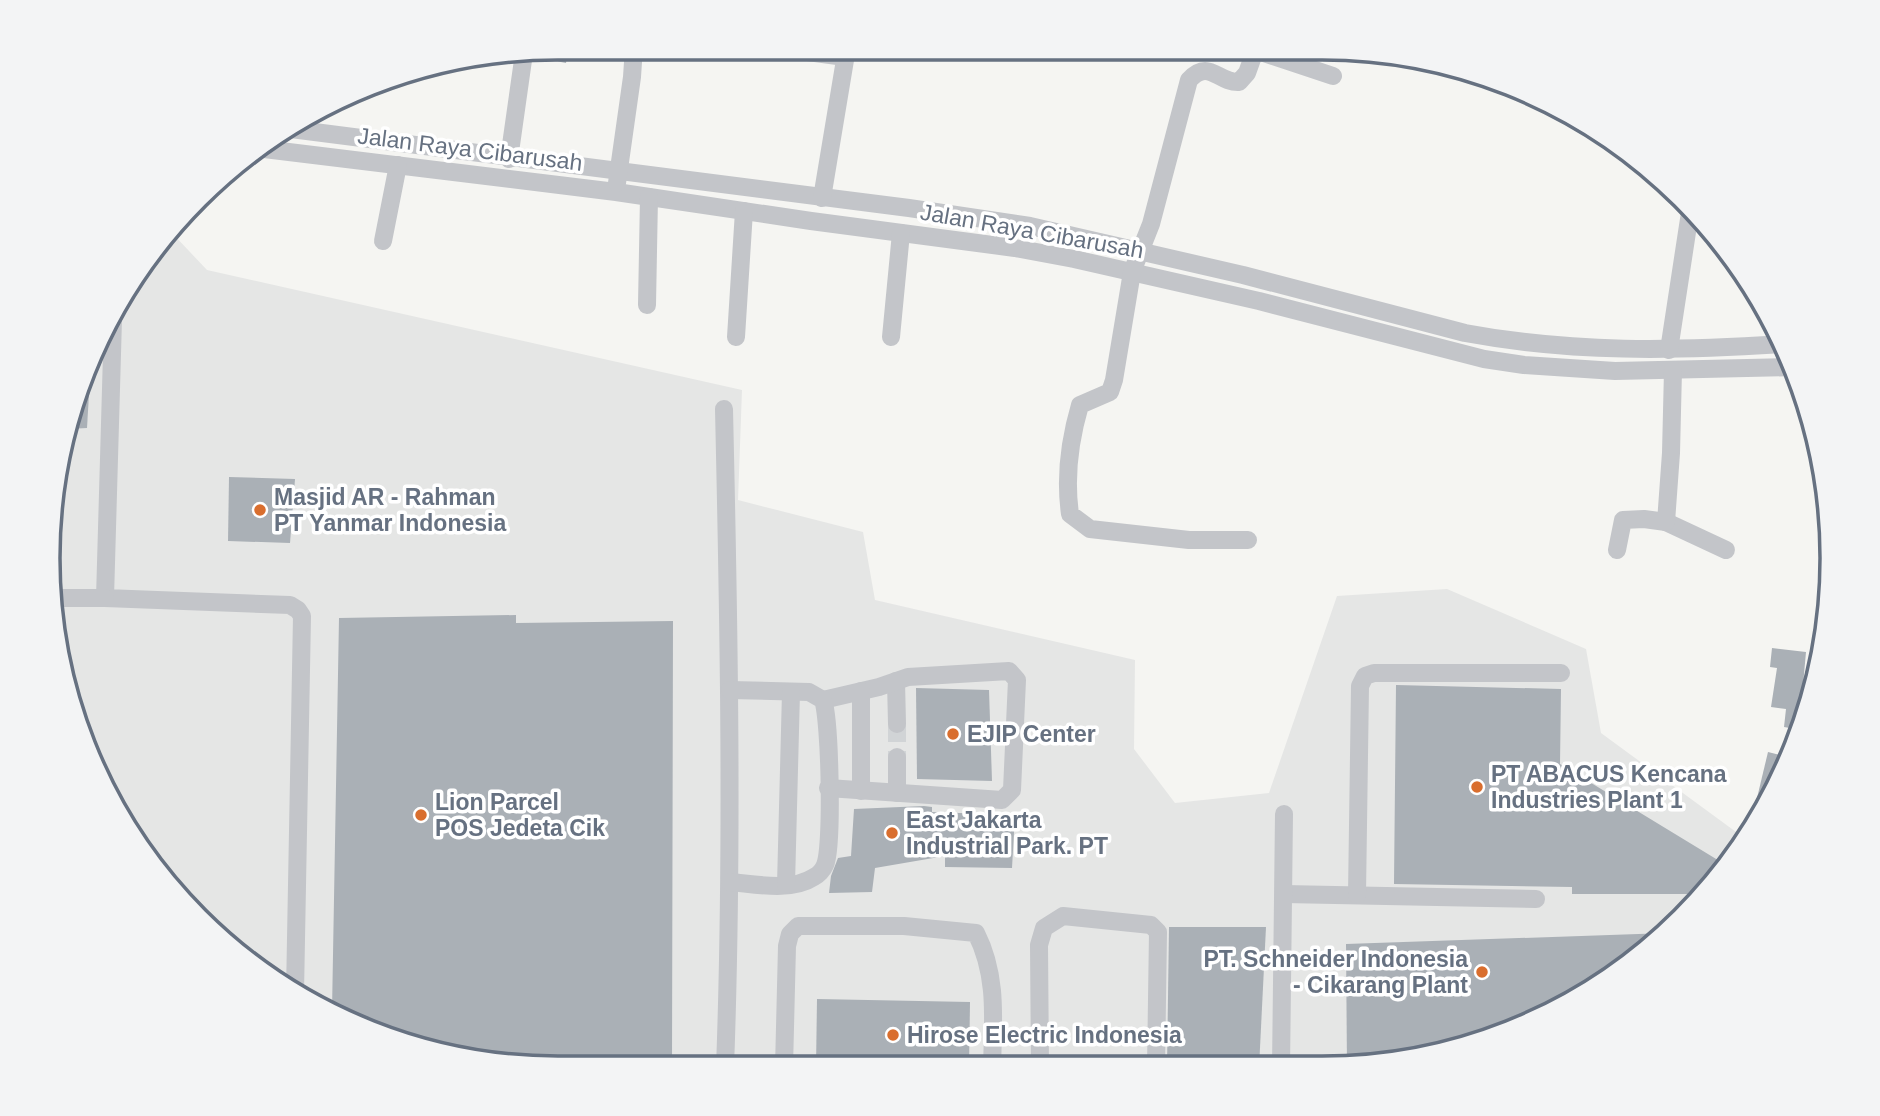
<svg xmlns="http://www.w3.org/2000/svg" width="1880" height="1116" viewBox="0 0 1880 1116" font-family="Arial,sans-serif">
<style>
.built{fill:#e5e6e5}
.building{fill:#aab0b6}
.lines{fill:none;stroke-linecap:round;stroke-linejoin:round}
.minor-tunnel{stroke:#d1d4d6;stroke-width:18;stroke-dasharray:18 9;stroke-linecap:butt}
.minor{stroke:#c3c5c9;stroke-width:18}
.poi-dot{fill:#d96e2e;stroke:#fff;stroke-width:2.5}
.labels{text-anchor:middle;stroke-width:7;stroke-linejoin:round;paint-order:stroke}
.street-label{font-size:23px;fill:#667181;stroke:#fff}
.poi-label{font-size:23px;font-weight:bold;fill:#667181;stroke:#fff;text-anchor:start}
.rim{fill:none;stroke:#667181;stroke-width:3.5}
</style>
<rect width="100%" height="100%" fill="#f5f5f2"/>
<path class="built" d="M172,233L207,270L742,390L738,500L863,532L875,600L1135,660L1134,749L1175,803L1269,793L1337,596L1447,589L1586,649L1601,733L1747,840L1659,942L1577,1001L1455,1051L1356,1068H524L393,1042L274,982L153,869L74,723L47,558L74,394L134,274Z"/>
<g class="building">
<path d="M558,47H569L566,63L535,57V51Z"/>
<path d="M91,360L87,428L68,429L74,394Z"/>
<path d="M229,477L295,479L290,543L228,541Z"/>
<path d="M516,615V623L673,621L672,1068H524L393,1042L332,1011L339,618Z"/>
<path d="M1772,648L1806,652L1802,696L1808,697L1801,730L1784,727L1786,709L1771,707L1777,668L1770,667Z"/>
<path d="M1396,685L1561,689L1560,764L1726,865L1701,894H1572V887L1394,884Z"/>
<path d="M916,688L989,690L992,781L917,779Z"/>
<path d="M1768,752L1792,758L1768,802L1757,798Z"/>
<path d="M924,806L932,807V812L1015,815L1012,868L945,867V856L875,868L872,892L829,893L831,876L838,858L851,856L854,809Z"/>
<path d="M1169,927H1266L1259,1068H1167Z"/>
<path d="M1667,933L1659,942L1577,1001L1455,1051L1347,1068L1346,944Z"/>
<path d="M817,999L970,1002L969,1068H816Z"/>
</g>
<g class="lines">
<path class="minor-tunnel" d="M897,724V757"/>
<g class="minor">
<path d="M778,48L845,57"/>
<path d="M1255,50L1333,76"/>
<path d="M291,129L909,208L1030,226L1243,275L1465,333C1572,353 1675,351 1784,344"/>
<path d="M256,148L616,192L811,221L1015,248L1074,259L1259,301L1484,359L1524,365L1615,371L1795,367"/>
<path d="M509,159L524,53"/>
<path d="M617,183L632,77L634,47"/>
<path d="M822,198L847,48"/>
<path d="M383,241L398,165"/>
<path d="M647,305L649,197"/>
<path d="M113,319L105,598L290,605L298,610L302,616L295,993"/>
<path d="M736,337L744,211"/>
<path d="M891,337L901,233"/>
<path d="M1669,350L1691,206"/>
<path d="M724,409C729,628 733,848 725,1068"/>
<path d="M1666,522L1726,550"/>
<path d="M1248,540H1189L1090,529L1070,514C1065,478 1070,439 1080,405L1110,392L1114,380L1132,272L1151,224L1189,80C1209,58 1218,83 1239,82L1247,73L1256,48"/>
<path d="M1617,550L1623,520L1644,519L1666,522L1671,453L1673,370"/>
<path d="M54,598H105"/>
<path d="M896,681L897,724"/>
<path d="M823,700L879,687L908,677L1009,671L1017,680L1012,790L1002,800L828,788"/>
<path d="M897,757V793"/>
<path d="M861,791V691"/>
<path d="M730,882C755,884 791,892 814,877C818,875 823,870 825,865C833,846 830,720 823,700L809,692L730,690"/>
<path d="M786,885L791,692"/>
<path d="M1284,894L1536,899"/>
<path d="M1357,895L1360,686L1365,676L1374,673H1561"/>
<path d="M784,1068L787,946L790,934L798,926H904L976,933C998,976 993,1021 992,1068"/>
<path d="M1040,1068L1039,945L1044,928L1063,916L1151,925L1158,932L1156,1068"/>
<path d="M1281,1068L1284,814"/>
</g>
</g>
<g class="poi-dot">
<circle cx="260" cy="510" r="7"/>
<circle cx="953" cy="734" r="7"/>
<circle cx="1477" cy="787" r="7"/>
<circle cx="421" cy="815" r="7"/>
<circle cx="892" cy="833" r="7"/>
<circle cx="1482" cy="972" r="7"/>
<circle cx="893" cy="1035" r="7"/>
</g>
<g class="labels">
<g class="street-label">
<text transform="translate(470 149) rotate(7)" y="8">Jalan Raya Cibarusah</text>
<text transform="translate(1032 231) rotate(10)" y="8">Jalan Raya Cibarusah</text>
</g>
<g class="poi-label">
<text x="274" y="505">Masjid AR - Rahman<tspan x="274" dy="26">PT Yanmar Indonesia</tspan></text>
<text x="967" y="742">EJIP Center</text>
<text x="1491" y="782">PT ABACUS Kencana<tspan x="1491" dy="26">Industries Plant 1</tspan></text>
<text x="435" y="810">Lion Parcel<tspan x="435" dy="26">POS Jedeta Cik</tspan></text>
<text x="906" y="828">East Jakarta<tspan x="906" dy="26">Industrial Park. PT</tspan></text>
<text x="1468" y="967" text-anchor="end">PT. Schneider Indonesia<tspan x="1468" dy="26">- Cikarang Plant</tspan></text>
<text x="907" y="1043">Hirose Electric Indonesia</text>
</g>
</g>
<path d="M0 0H1880V1116H0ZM558 60H1322A498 498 0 0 1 1820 558V558A498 498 0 0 1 1322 1056H558A498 498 0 0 1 60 558V558A498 498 0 0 1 558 60Z" fill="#f3f4f5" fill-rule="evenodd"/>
<path class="rim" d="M558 60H1322A498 498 0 0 1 1820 558V558A498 498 0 0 1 1322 1056H558A498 498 0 0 1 60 558V558A498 498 0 0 1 558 60Z"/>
</svg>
